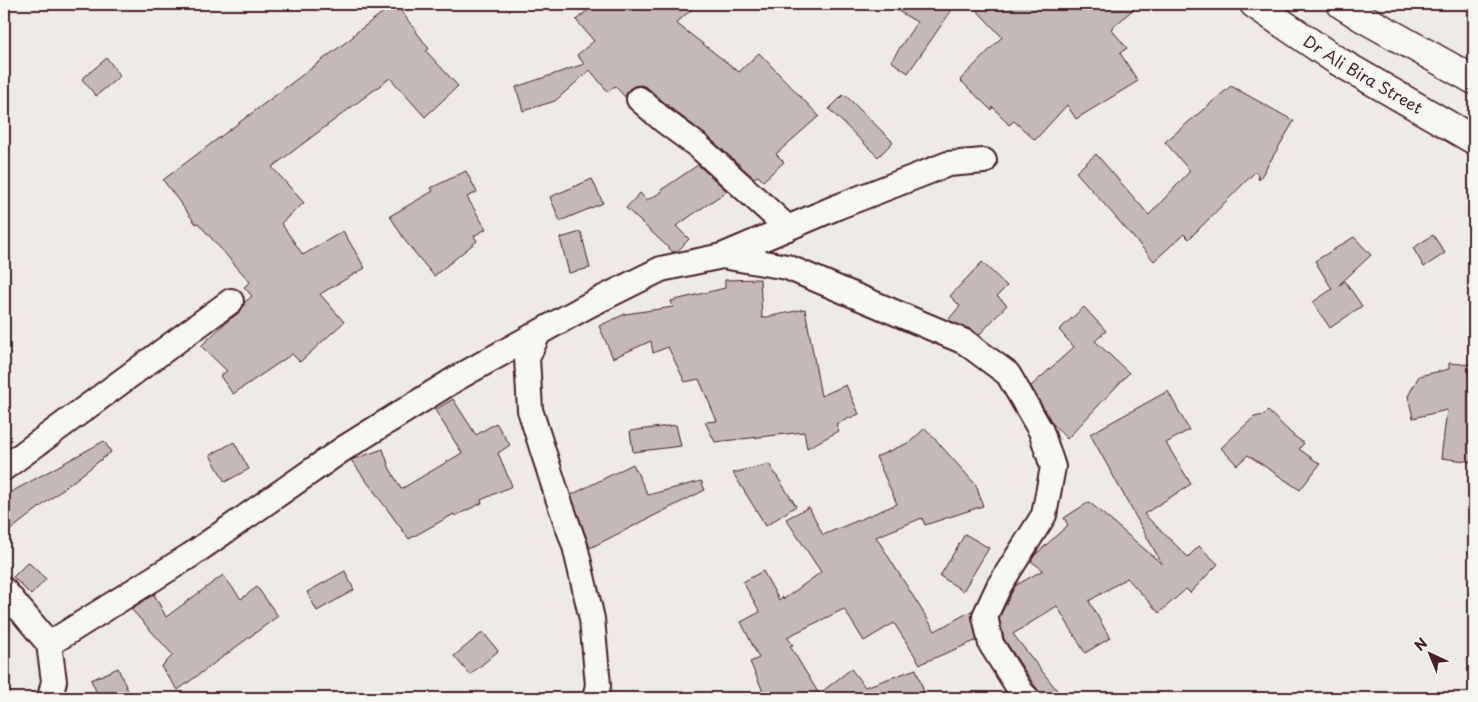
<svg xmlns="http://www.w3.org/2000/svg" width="1478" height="702" viewBox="0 0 1478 702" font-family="'Playpen Sans',sans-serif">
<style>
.building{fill:#c4b7b7;stroke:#4a1f2b}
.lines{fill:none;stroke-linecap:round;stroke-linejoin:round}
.street-casing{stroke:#4a1f2b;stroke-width:28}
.primary-casing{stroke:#4a1f2b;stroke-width:31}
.street{stroke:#f6f6f2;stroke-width:24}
.primary{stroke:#f6f6f2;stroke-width:28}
.labels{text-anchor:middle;stroke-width:5;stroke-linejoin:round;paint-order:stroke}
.street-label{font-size:16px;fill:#4a1f2b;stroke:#f6f6f2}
</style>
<rect width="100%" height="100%" fill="#ece9e6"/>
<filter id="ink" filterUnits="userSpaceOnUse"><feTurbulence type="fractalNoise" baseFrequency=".02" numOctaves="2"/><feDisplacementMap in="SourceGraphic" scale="10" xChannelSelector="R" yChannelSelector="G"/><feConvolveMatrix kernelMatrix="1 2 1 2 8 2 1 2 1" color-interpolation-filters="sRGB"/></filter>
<g filter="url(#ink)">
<g class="building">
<path d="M394,4H396L429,49L426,51L458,86L425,117L390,78L272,167L304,203L281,223L303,255L343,231L365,268L320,294L344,322L300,362L292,354L233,394L220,376L227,371L201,346L225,323L240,312L244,303L252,296L244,287L250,282L198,223L196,224L163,180L354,36L353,35Z"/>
<path d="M595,4H698L676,23L739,72L759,53L819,116L776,154L784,162L763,181L758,176L754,178L707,136L672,109L648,88L641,85L634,86L628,90L625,97L615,86L608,92L590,70L555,101L523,111L516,87L584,64L577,55L594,41L576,20Z"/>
<path d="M886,4H956L908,73L891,61L917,22Z"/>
<path d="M971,4H1139L1111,29L1127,48L1120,53L1138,81L1076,119L1067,105L1035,140L1014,121L1009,125L993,107L991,110L960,80L1002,37Z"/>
<path d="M107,58L120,76L96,96L82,79Z"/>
<path d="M1231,86L1294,121L1259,180L1256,171L1189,239L1184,234L1154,261L1076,172L1096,154L1149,215L1190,171L1165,142Z"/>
<path d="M844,94L893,142L878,157L829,109Z"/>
<path d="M698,165L727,191L676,226L689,239L677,252H673L626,208L640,193L647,200L662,192L661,190Z"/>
<path d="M466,171L477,192L467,197L486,229L474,236L477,241L434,276L406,242L390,216L433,191L431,188Z"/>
<path d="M592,179L603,203L560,221L550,197Z"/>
<path d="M581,232L590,268L569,273L560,238Z"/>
<path d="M1433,235L1445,253L1424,267L1413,248Z"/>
<path d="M1354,237L1371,255L1339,285L1345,281L1362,306L1330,328L1313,302L1332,289L1315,261Z"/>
<path d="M982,262L1007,286L997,296L1007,305L979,335L970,329L948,320L960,306L950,296Z"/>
<path d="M760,279L762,318L805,309L821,396L846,385L859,414L836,424L839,431L807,448L804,432L715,442L705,422L717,421L699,379L685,382L668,347L653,353L651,341L613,358L599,326L625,314L673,307L671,301L725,288V280Z"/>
<path d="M1084,307L1106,331L1095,341L1129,373L1067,439L1052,423L1031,386L1074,347L1059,330Z"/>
<path d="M1449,363L1474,365V462L1441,458L1447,410L1413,418L1408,396L1419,376L1449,369Z"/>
<path d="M1168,391L1189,430L1166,443L1191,484L1144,514L1188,557L1199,546L1218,564L1190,593L1186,589L1159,613L1127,578L1089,601L1110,638L1085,653L1057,606L1013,634L1063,698H1040L1037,689L1004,639L999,618L1015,586L1043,570L1031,561L1034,556L1068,525L1064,518L1089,502L1162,564L1090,434Z"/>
<path d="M453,399L476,435L496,423L510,445L498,453L512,486L481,500L482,503L455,516L454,514L409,539L351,460L383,449L389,467L401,489L462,453L435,410Z"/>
<path d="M1268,411L1294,436L1304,443L1299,449L1320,464L1300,490L1248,455L1237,465L1221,448L1254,417L1264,415Z"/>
<path d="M676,425L681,446L633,452L630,431Z"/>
<path d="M925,428L976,485L983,506L925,525L922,518L876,537L935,631L973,610L972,619L977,642L975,641L920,664L894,623L864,641L844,609L787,637L793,645L790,646L819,694L851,669L865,687L916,669L926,698H766L750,662L759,658L741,622L760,612L743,582L763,571L779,600L782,597L784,599L821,572L786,519L809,507L823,535L897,504L876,457L910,442Z"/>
<path d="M104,441L111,452L4,535V496Z"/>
<path d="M234,442L249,469L225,482L210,455Z"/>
<path d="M633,464L648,495L701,481L705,490L590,548L571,495Z"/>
<path d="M769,464L796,506L766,526L733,473Z"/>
<path d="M965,534L989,548L963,591L940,576Z"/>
<path d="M28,562L46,579L31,595L13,577Z"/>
<path d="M345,571L354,590L317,611L307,592Z"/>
<path d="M223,575L241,599L257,587L278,616L178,690L161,667L173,655L131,609L154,594L166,617Z"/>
<path d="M483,632L498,651L470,675L454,656Z"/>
<path d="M118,668L131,698H99L91,680Z"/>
</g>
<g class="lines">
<defs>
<g id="street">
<path d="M639,99L663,120L698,146L788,228"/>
<path d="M722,256L837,207L948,164L984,161"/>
<path d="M538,334L527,358L530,410L558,498L575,546L592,619L598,685L595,698"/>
<path d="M4,468L231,301"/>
<path d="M4,590L49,644L54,681L50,698"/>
<path d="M49,644L191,555L343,449L457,378L587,306L661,269L722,256L787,267L965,342L1008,374L1041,431L1053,467L1044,515L999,586L985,616L991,644L1022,693L1027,698"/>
</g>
<g id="primary">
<path id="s1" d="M1254,4L1336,60L1474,140"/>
<path d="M1341,4L1363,18L1474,80"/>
</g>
</defs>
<use href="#street" class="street-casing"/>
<use href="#primary" class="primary-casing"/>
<use href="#street" class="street"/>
<use href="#primary" class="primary"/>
</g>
</g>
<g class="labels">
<g class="street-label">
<text dy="6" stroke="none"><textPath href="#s1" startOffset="130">Dr Ali Bira Street</textPath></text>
</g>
</g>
<rect width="1478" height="702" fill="none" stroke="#f6f6f2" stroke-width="20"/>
<rect x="10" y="10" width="1458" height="682" fill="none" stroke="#4a1f2b" stroke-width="2" filter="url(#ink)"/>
<g transform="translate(1430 654) rotate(316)" stroke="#f6f6f2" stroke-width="4" paint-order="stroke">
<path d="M0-4L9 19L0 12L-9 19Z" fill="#4a1f2b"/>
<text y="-8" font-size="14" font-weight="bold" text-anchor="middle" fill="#4a1f2b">N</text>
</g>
</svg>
